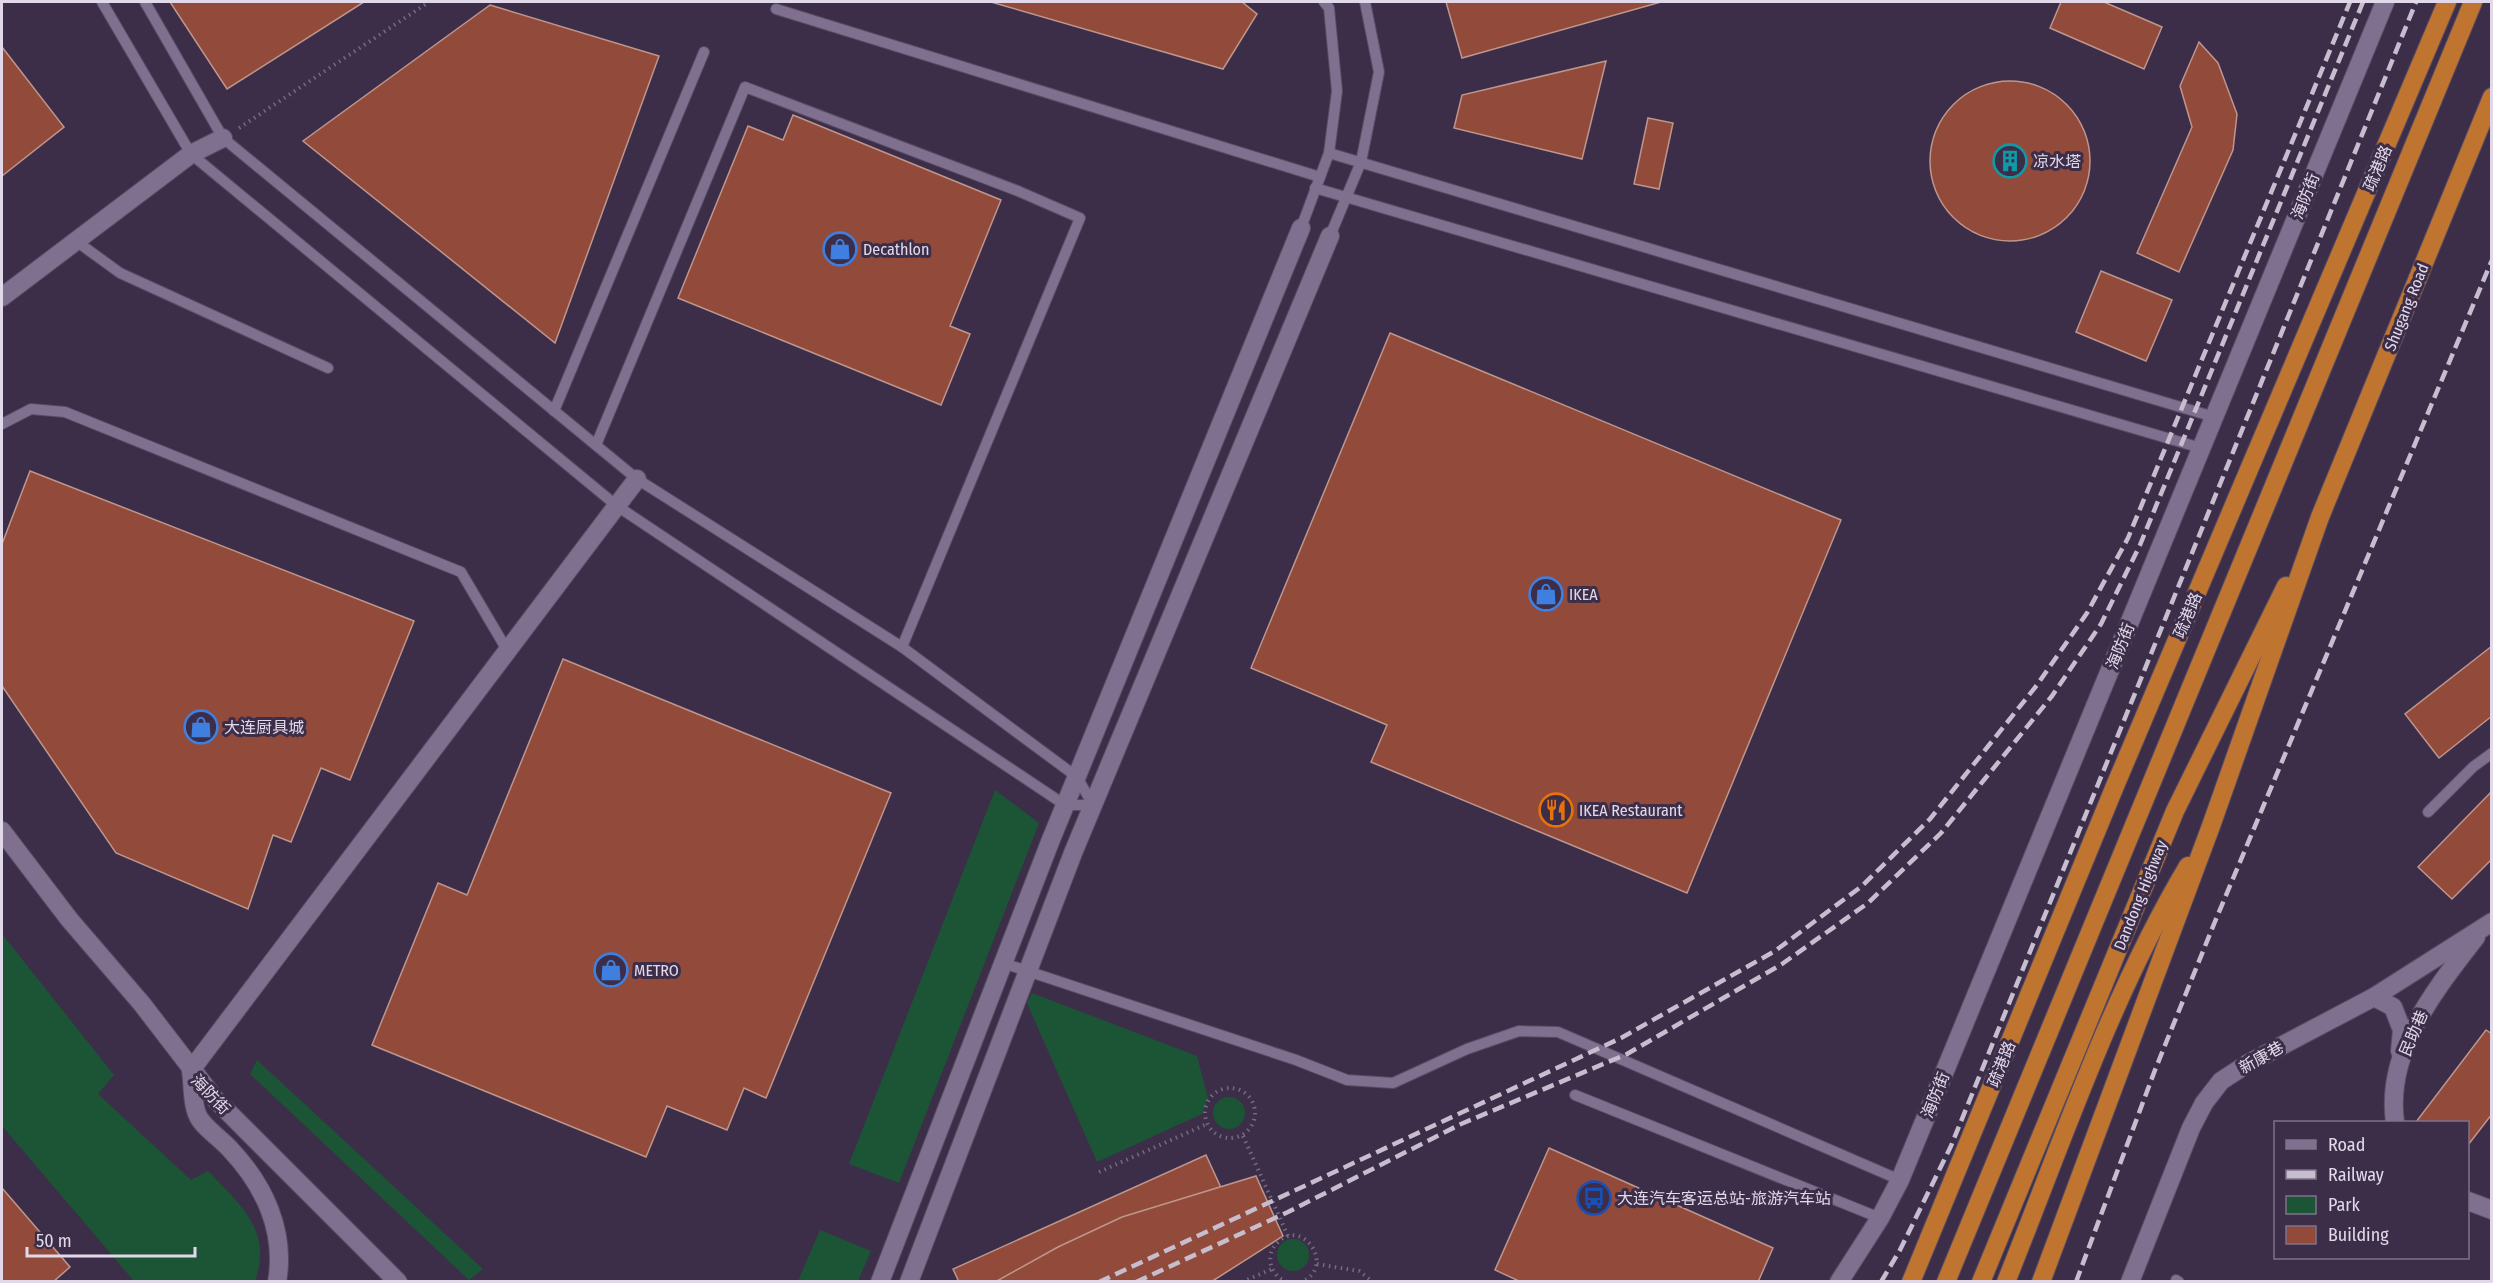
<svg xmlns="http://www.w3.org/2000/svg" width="2493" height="1283" viewBox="0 0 2493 1283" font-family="'Fira Sans Condensed','Noto Sans SC',sans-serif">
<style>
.green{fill:#1c5535}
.building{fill:#924a3a;stroke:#be968d;stroke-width:1.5}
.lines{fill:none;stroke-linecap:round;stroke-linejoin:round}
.service-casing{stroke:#584c63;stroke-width:12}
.minor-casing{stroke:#584c63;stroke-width:20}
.tertiary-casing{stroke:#584c63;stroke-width:20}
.trunk-casing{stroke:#584c63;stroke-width:20}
.path{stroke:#756a81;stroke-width:4;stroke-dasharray:1.5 4.5;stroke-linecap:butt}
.service{stroke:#80708f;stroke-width:10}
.minor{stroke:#80708f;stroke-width:18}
.tertiary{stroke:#80708f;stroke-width:18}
.trunk{stroke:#bf7530;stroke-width:18}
.rail{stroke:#c6bdcf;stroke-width:4.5;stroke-dasharray:12 6;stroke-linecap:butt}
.labels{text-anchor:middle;stroke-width:6;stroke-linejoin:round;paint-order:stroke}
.poi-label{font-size:16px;fill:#e1d9ea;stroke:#3c2e49;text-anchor:start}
.street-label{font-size:16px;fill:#e1d9ea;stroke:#3c2e49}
</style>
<rect width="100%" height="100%" fill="#3c2e49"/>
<g class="green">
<path d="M995,790L1039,823L899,1183L849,1164Z"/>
<path d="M2,934L114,1075L98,1094L191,1180L208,1171C240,1204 273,1231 255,1281H134L2,1126Z"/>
<path d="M1032,993L1197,1056L1208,1098L1202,1114L1097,1162L1027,1003Z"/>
<path d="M257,1060L483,1269L469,1280L250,1074Z"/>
<circle cx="1229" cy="1113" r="16"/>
<path d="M820,1230L871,1251L858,1281H798Z"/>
<circle cx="1293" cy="1255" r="16"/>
</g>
<g class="building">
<path d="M170,2H364L227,89Z"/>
<path d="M991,2H1242L1257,14L1223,69Z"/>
<path d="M1446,2H1661L1462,58Z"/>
<path d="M2061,2H2104L2162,27L2144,69L2050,28Z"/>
<path d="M490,5L659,56L555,343L303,141Z"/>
<path d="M2199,42L2218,63L2237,114L2233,150L2179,272L2137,253L2192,127L2180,86Z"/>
<path d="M2,47L64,127L2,176Z"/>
<path d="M1606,61L1582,159L1454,128L1462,95Z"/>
<circle cx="2010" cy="161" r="80"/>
<path d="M793,115L1001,200L950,326L970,334L941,405L678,298L748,126L783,140Z"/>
<path d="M1648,118L1673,123L1659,189L1634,184Z"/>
<path d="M2101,271L2172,300L2146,361L2076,332Z"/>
<path d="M1390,333L1841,520L1687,893L1371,762L1387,725L1251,668Z"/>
<path d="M30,471L414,621L350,780L321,768L291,842L273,835L248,909L116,853L2,686V544Z"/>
<path d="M2492,646V716L2439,758L2405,714Z"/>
<path d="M563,659L891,793L766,1098L744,1088L727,1130L667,1106L646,1157L372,1045L438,883L467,895Z"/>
<path d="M2492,791V859L2452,899L2418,867Z"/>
<path d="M2486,1030L2492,1034V1114L2468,1145V1122H2416Z"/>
<path d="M1549,1148L1773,1248L1758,1282H1521L1495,1270Z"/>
<path d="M1206,1155L1223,1192L1251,1179L1277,1237L1178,1282H959L953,1269Z"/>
<path d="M1256,1176L1283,1236L1211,1282H995L1058,1247L1122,1217Z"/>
<path d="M2,1188L70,1267L53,1282H2Z"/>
</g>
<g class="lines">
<defs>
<g id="service">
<path d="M102,2L191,154L617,506L1065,805H1093L1077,777L902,647L637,479L223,138L145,2"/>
<path d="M776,9L1320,177"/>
<path d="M1329,153L2214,417"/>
<path d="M1315,188L2201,448"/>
<path d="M1301,228L1329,153L1337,91L1329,8L1324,2"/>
<path d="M1330,236L1361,162L1379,72L1365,2"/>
<path d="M76,241L120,273L328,368"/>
<path d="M554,411L704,52"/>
<path d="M2,424L31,409L65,412L461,572L507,650"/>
<path d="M596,445L745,87L1018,191L1080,218L902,647"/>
<path d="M2428,812L2473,767L2492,753"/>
<path d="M1003,963L1296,1060L1347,1080L1393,1083L1467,1049L1519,1031L1558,1032L1900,1180"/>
<path d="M1575,1095L1880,1218"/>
<path d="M2176,1280L2179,1282"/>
</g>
<g id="minor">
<path d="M2,297L191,154L223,138"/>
<path d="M2,831L69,919L142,1004L215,1099L398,1282"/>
<path d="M2374,997L2393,1007L2402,1030L2400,1051"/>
<path d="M191,1070L637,479"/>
<path d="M191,1070C193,1084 192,1104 198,1116C203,1127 221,1139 230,1149C264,1185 286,1231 277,1282"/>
<path d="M2395,1122C2385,1051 2435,990 2476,937"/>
<path d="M2468,1201L2492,1210"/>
<path d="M880,1282L1050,842L1301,228"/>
<path d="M909,1282L1073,853L1330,236"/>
<path d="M2130,1282L2191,1128L2204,1103L2221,1081L2247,1064L2374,997L2492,922"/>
</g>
<path id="tertiary" d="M1839,1282L1880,1218L1900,1180L2385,2"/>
<g id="trunk">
<path d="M1911,1282L2115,786L2447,2"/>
<path d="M1946,1282L2473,2"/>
<path d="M1981,1282L2175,811L2286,586"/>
<path d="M2006,1282C2062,1143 2111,995 2188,866"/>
<path d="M2041,1282L2211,826L2320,517L2492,97"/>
</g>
</defs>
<use href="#service" class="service-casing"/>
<use href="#minor" class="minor-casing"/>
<use href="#tertiary" class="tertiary-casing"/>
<use href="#trunk" class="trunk-casing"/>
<g class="path">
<path d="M239,128L429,2"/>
<circle cx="1230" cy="1113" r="25"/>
<path d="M1243,1136L1288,1236"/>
<path d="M1099,1172L1207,1124"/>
<path d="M1317,1264L1359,1271L1373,1282"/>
<path d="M1242,1282L1272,1269"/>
<path d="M1287,1282C1279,1279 1273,1273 1271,1265C1269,1257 1271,1249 1277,1243C1303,1216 1337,1268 1301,1282"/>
</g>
<use href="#service" class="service"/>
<use href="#minor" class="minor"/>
<use href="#tertiary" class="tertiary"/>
<use href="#trunk" class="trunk"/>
<g class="rail">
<path d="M1099,1282L1621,1038L1775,951L1862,886L1930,819L2037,685L2087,613L2128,538L2350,2"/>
<path d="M1136,1282L1288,1212L1461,1124L1627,1054L1782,964L1868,903L1941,833L2052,696L2101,624L2140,545L2363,2"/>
<path d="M1881,1282L1900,1250L1951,1146L2416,2"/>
<path d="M2076,1282L2155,1070L2214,924L2492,260"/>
</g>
</g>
<defs>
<symbol id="building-ring" viewBox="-11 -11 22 22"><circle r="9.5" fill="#3c2e49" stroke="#0f9aa8" stroke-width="1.5"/><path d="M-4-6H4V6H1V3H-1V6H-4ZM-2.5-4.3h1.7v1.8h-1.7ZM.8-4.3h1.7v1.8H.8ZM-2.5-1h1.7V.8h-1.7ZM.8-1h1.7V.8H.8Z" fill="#0f9aa8"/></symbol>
<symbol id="shop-ring" viewBox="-11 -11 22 22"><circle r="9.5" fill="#3c2e49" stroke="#3f7fe0" stroke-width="1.5"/><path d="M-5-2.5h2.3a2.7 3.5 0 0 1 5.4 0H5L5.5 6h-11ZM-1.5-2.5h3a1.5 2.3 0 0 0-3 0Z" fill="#3f7fe0"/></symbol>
<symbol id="restaurant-ring" viewBox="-11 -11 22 22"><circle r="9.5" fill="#3c2e49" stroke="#e8710a" stroke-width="1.5"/><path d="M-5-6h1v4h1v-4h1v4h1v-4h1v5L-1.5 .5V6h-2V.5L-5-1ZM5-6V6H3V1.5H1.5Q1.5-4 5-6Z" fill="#e8710a"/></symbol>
<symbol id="bus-ring" viewBox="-11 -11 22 22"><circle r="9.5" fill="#3c2e49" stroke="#1a4fb4" stroke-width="1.5"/><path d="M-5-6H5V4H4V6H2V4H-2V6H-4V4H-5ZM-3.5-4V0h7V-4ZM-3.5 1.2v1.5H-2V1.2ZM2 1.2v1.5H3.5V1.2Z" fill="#1a4fb4"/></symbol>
</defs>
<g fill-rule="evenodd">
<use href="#building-ring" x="1991" y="142" width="38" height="38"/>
<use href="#shop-ring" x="821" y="230" width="38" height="38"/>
<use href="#shop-ring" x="1527" y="575" width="38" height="38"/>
<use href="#shop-ring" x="182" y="708" width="38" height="38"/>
<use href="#restaurant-ring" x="1537" y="791" width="38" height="38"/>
<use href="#shop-ring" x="592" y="951" width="38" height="38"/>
<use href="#bus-ring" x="1575" y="1179" width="38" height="38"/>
</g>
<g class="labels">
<g class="poi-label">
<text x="2033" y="167">凉水塔</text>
<text x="863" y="255">Decathlon</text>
<text x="1569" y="600">IKEA</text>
<text x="224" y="733">大连厨具城</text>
<text x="1579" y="816">IKEA Restaurant</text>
<text x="634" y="976">METRO</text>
<text x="1617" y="1204">大连汽车客运总站-旅游汽车站</text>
</g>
<g class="street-label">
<text transform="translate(2377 168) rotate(-67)" y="6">疏港路</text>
<text transform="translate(2305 196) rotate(-68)" y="6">海防街</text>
<text transform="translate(2406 307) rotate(-68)" y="6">Shugang Road</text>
<text transform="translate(2187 615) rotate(-67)" y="6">疏港路</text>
<text transform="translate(2120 646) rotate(-68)" y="6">海防街</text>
<text transform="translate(2140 895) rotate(-68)" y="6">Dandong Highway</text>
<text transform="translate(2413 1033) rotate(-67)" y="6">民助巷</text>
<text transform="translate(2261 1057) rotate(-29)" y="6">新康巷</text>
<text transform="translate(2001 1064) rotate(-68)" y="6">疏港路</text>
<text transform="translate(211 1094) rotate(46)" y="6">海防街</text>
<text transform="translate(1935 1095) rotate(-68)" y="6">海防街</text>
</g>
</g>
<rect width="2493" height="1283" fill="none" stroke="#e1d9ea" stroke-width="6"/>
<rect x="2274" y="1121" width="195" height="138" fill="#3c2e49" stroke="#7e7289" stroke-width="1.5"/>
<rect x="2286" y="1140" width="30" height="9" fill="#80708f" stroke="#7e7289" stroke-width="1.5"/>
<text x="2328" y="1151" font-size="18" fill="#e1d9ea">Road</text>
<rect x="2286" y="1170" width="30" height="9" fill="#c6bdcf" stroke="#7e7289" stroke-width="1.5"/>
<text x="2328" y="1181" font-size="18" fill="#e1d9ea">Railway</text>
<rect x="2286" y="1196" width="30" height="18" fill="#1c5535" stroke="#7e7289" stroke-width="1.5"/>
<text x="2328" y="1211" font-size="18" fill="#e1d9ea">Park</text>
<rect x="2286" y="1226" width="30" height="18" fill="#924a3a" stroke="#7e7289" stroke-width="1.5"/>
<text x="2328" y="1241" font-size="18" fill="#e1d9ea">Building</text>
<path d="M27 1247v9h168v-9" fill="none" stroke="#e1d9ea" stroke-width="3"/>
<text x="36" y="1247" font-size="18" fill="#e1d9ea" stroke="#3c2e49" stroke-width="4.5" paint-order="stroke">50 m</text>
</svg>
